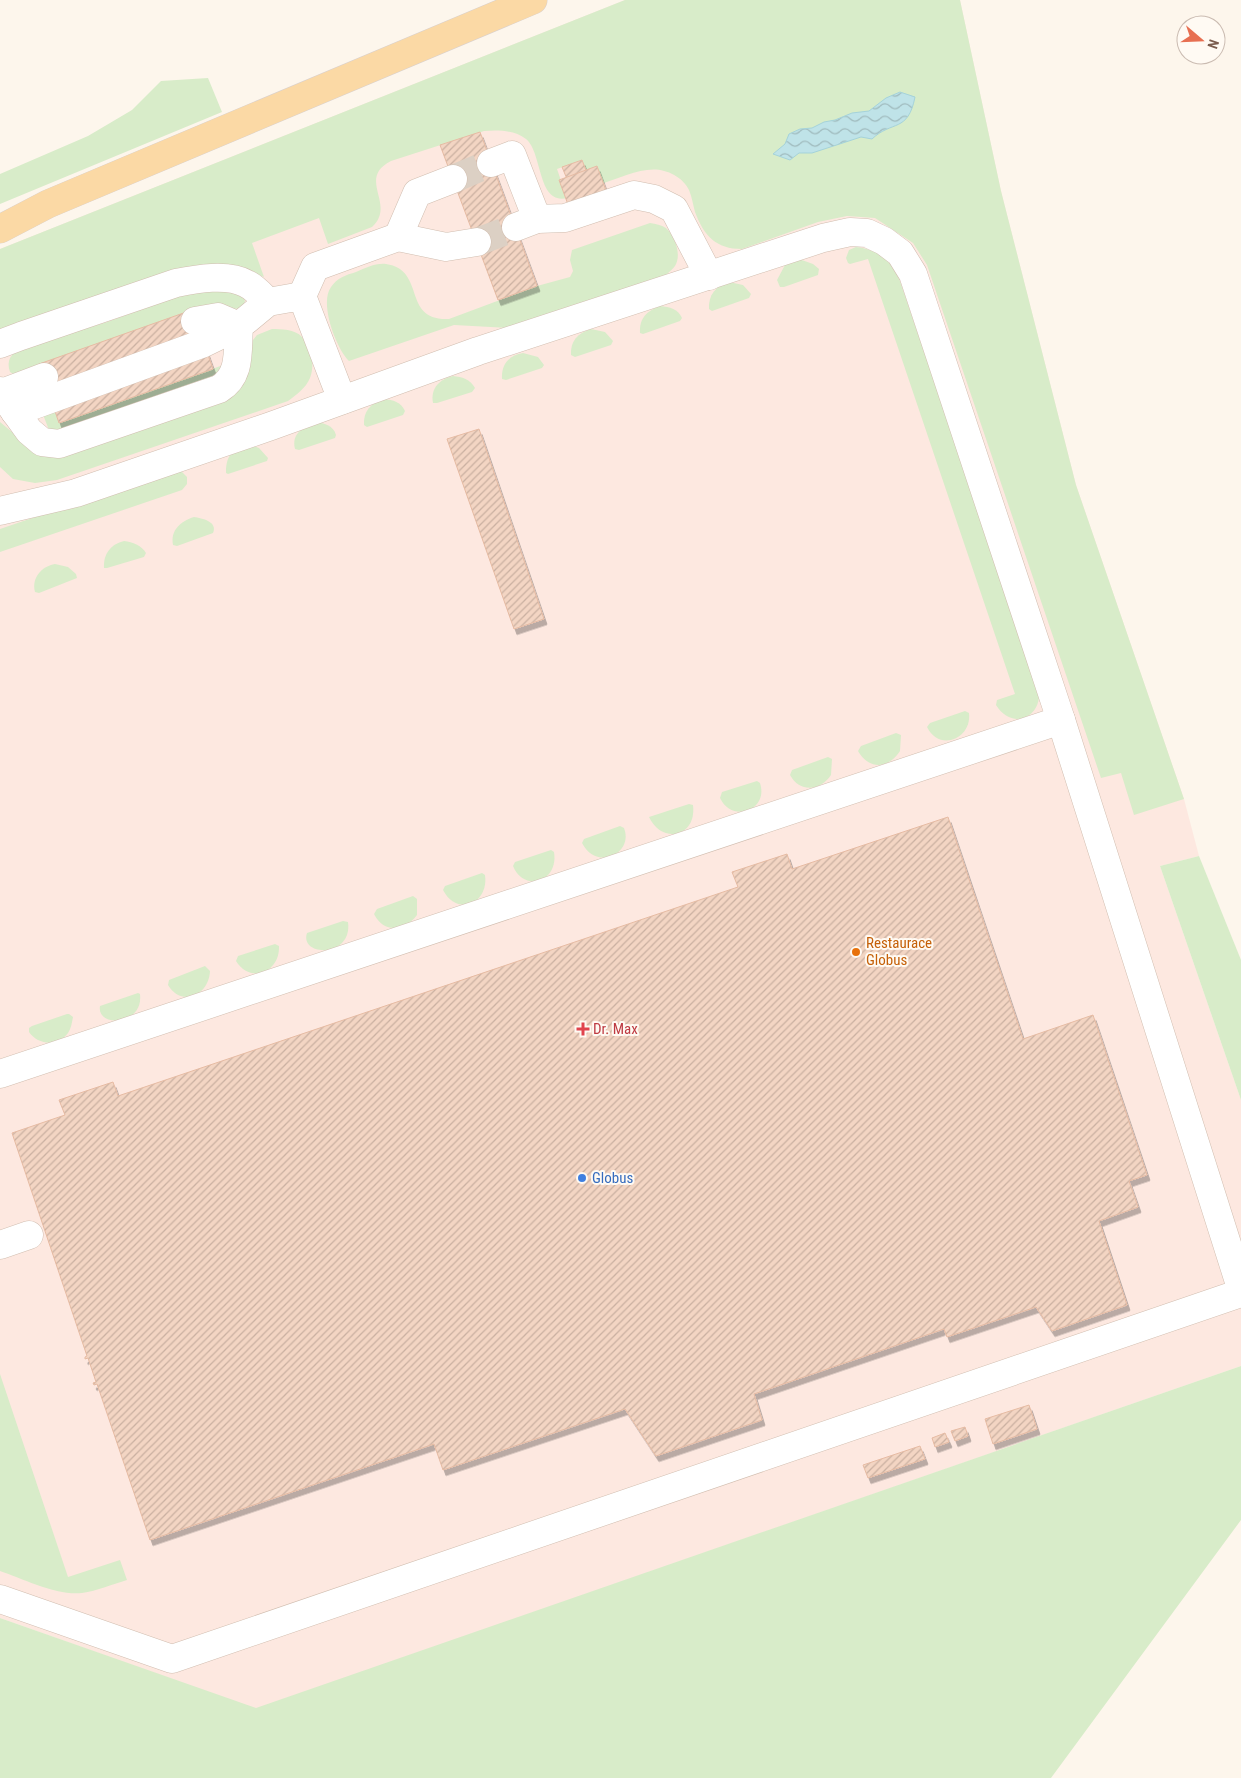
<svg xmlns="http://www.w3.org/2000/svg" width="1241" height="1778" viewBox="0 0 1241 1778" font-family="'Roboto Condensed',sans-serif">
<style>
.commercial{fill:#fde8e0}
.grass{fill:#d8ecc9}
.water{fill:url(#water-waves);stroke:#a5d3da}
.building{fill:url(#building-hatch);stroke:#e6bba3;filter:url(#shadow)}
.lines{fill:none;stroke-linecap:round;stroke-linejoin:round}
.minor-tunnel{stroke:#dcd0c4;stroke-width:28;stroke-dasharray:28 14;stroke-linecap:butt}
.minor-casing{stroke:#d1beb0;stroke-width:29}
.major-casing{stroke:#dad1cd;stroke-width:29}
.minor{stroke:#fff;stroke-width:28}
.major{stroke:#fbd9a5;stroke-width:28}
.food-dot{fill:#e8710a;stroke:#fffaf3;stroke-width:2}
.health-dot{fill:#e0444e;stroke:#fffaf3;stroke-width:2}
.shop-dot{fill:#3f7fe0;stroke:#fffaf3;stroke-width:2}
.labels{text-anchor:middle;stroke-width:4;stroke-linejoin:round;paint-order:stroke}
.food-label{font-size:15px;fill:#c56008;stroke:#fffaf3;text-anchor:start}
.health-label{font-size:15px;fill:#be3a42;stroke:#fffaf3;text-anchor:start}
.shop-label{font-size:15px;fill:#366cbe;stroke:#fffaf3;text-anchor:start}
</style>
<defs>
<pattern id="water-waves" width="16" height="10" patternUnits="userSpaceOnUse" patternTransform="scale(1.25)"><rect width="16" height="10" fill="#bfe3e8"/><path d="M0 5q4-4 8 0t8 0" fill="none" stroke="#a0bbbe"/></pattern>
<pattern id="building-hatch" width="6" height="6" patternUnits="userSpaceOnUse" patternTransform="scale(1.25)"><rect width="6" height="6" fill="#f3d5c3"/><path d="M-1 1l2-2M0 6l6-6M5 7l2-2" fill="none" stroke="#cab0a1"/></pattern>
<filter id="shadow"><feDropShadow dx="3" dy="5.5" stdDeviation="0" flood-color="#0004"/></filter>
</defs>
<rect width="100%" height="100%" fill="#fdf6ec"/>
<path class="commercial" d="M625,0H960L1001,191L1076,485L1184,799L1199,856L1160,866L1241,1100V1366L256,1709L0,1618V249Z"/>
<g class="grass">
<path d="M625,0H960L1001,191L1076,485L1184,799L1134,815L1121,773L1101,778L927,265L913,243L875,218L847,216L818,222L742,249C716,249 704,236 695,212C693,205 692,197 689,190C682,175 662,167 647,170C630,172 609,182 592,187L582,160L557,169L567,198C537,205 543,153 526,139C514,130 498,130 484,131L391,161C356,179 397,204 372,227L328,244L319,218L252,243L264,277L247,270L0,334V249Z"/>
<path d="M208,78L222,112L0,204V174L88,136L132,110L161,81Z"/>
<path d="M650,223C656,224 661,225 666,228C675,236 682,255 675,266C673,269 669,272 666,275L509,328L454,325L349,361C336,348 319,303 331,287C337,278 346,275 356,272C366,268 375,263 386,264C427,270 401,321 449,319L537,286L570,277L573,271L570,260L572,250Z"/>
<path d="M856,247C879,250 890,259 900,281L1039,690C1042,719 1011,730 996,705L997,700L1015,694L868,259L850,264L848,263L846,258L849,250Z"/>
<path d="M799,259L813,264L819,269L818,275L784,287H780L777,280L785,265Z"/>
<path d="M729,282L743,285L751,294L749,298L712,311L709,309C708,295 716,286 729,282Z"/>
<path d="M218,291L236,293L243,297L245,301L243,308L222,310L39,364L15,375L10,372C6,360 11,353 22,348L107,322L187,293Z"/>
<path d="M660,306C670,307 678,309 682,318L680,321L643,334L640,333C639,318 647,311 660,306Z"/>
<path d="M272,329C281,329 295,329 302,337C312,347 315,365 310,378C306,388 296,395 288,401L57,480L35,483L13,479L0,467V422L30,447L212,404L249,345L257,335Z"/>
<path d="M591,329L605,332L613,341L611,345L575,357L571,355C570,341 578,333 591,329Z"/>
<path d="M523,353L538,357L544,365L542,368L506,380L502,379C501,365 509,355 523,353Z"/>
<path d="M226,364V372L61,433L49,430L42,412L54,408L60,423Z"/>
<path d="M453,376C462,377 470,379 475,388L472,392L437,403H433C430,388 440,379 453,376Z"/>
<path d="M384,399C393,400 401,402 405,411L403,415L367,427L364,425C363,411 371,403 384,399Z"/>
<path d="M315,422C324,423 333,425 336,435L335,438L299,450L295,449C291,434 303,427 315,422Z"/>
<path d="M253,446L259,448L268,458L267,461L228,474L226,473C226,451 235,450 253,446Z"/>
<path d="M176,469L182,472L187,477V484L182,490L0,552V529Z"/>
<path d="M194,517C202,518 218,522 213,533L177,546L173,545C170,530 181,521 194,517Z"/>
<path d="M124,541C133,542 141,545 146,553L144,557L107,568H104C103,554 111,544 124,541Z"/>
<path d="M55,564L68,567L76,574L77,578L39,593L35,592C31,578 42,566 55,564Z"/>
<path d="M965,711L969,713C972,739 939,752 927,727L930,723Z"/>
<path d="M896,733L901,735L900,751C888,769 869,770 858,751L861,746Z"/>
<path d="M828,757L832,759L831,775C820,791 800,793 790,775L792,770Z"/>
<path d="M757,781L760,783C769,810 732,824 720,798L722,792Z"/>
<path d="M689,804L693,805C697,837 662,845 649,817Z"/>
<path d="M620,826L624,828C634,853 597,872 582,843L584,839Z"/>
<path d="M551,850L554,852C559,882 524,893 513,866L515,862Z"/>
<path d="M1199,856L1241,960V1100L1160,866Z"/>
<path d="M482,873L485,875C489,904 457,917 443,890L445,886Z"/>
<path d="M413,896L417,899V915C405,931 384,934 374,914L377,909Z"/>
<path d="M343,921L348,922C353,958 299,957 307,933Z"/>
<path d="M275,944L279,946C280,973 250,984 236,961L238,956Z"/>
<path d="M205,966L210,971C209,995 182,1008 168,985L169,980Z"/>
<path d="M138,993L140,994C144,1026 96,1028 100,1006Z"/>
<path d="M67,1014H69L73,1017C72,1022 71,1029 68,1033C58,1047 38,1045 29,1032V1028L32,1026Z"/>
<path d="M1241,1366V1520L1051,1778H0V1618L256,1708Z"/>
<path d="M0,1374L68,1577L120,1560L127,1580C113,1584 97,1591 82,1593C58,1596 23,1579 0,1571Z"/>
</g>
<path class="water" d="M900,92L915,97C908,133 892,120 872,139L861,137L812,153H799L790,160L773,154L785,144L789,134L800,129L812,128L824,122L835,120L852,113L869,111L886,98Z"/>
<g class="building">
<path d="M480,132L537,286L498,300L440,145Z"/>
<path d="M582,160L587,173L567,179L562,167Z"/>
<path d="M597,166L608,196L570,210L559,180Z"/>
<path d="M192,310L213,369L59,423L39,364Z"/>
<path d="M479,429L544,619L514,629L447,439Z"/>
<path d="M948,817L1023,1039L1093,1015L1147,1175L1129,1181L1138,1207L1099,1221L1127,1305L1052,1331L1036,1307L947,1337L944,1329L754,1394L762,1420L656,1456L625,1409L443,1470L434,1444L150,1540L97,1384L94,1385L93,1383L96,1382L88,1358L85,1359V1357L87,1356L12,1133L65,1115L59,1100L113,1082L118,1096L738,887L732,872L787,854L792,869Z"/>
<path d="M1029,1405L1037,1429L993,1444L985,1419Z"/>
<path d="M965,1427L968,1436L955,1441L951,1431Z"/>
<path d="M945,1433L949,1442L935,1447L932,1438Z"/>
<path d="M920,1446L925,1459L868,1478L863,1465Z"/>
</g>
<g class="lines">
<g class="minor-tunnel">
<path d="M453,179L491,163"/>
<path d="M477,242L516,227"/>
</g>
<defs>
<g id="minor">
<path d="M491,163L512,155L537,219"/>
<path d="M516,227L537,219L565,218L634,195L654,199L674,209L709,276"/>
<path d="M398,237L417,193L453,179"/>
<path d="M302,296L315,267L398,237L446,247L477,242"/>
<path d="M195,321L218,317L239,326"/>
<path d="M0,344L21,336L176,283C196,279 228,273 247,284C255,288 262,296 268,302"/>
<path d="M0,391L29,431L42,442L59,444L219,389C242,375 237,350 239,326L268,302L302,296L342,400"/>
<path d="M2,393L44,377"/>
<path d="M15,412L204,343L239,326"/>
<path d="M0,511L76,493L271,426L478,351L823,238L850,232L867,233L884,241L900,253L913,274L1061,720L0,1074"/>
<path d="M1061,720L1241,1288"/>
<path d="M0,1245L29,1235"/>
<path d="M0,1599L172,1659L1241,1293"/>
</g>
<path id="major" d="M0,229L48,204L533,0"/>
</defs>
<use href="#minor" class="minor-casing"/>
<use href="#major" class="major-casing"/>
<use href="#minor" class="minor"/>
<use href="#major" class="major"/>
</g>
<circle class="food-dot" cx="856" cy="952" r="5"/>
<path class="health-dot" d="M580.5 1021.5h5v5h5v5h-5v5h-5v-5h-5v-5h5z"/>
<circle class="shop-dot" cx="582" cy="1178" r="5"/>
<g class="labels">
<g class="food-label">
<text x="866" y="948">Restaurace<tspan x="866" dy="17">Globus</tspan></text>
</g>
<g class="health-label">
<text x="593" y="1034">Dr. Max</text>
</g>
<g class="shop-label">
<text x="592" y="1183">Globus</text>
</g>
</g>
<g transform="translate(1201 40) rotate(109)"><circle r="24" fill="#fffaf3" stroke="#cabbb1"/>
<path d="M0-4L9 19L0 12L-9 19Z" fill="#e76f51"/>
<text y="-8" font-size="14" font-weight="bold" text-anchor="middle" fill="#7a5c4d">N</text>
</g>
</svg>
